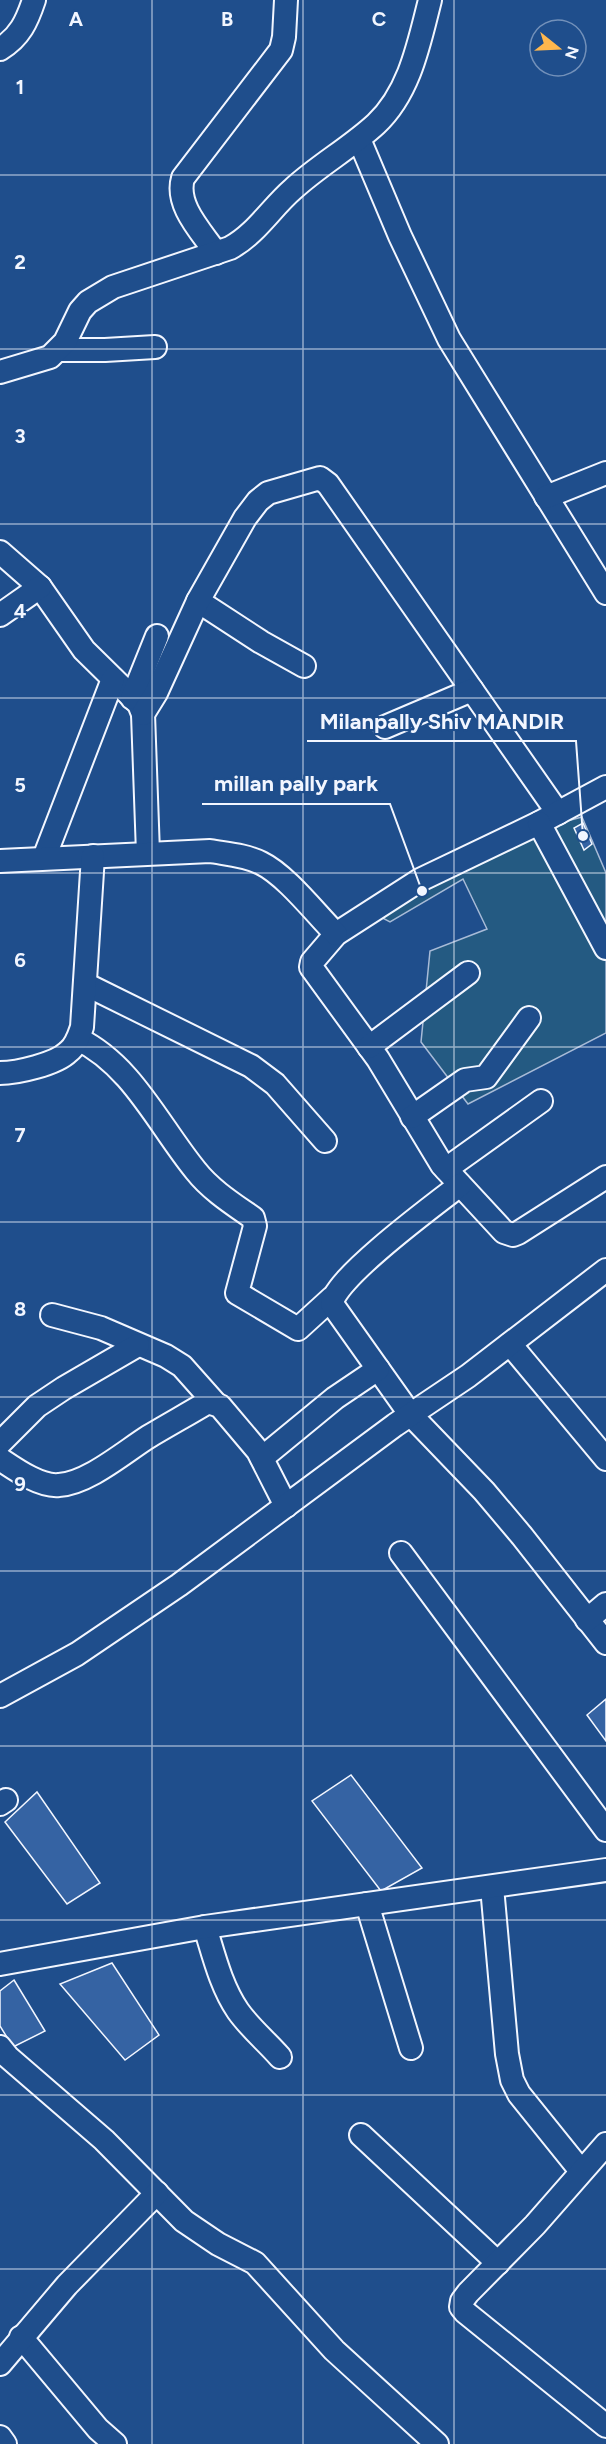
<svg xmlns="http://www.w3.org/2000/svg" width="606" height="2444" viewBox="0 0 606 2444" font-family="Figtree,sans-serif">
<style>
.green{fill:#245a82;stroke:#a8bbd7;stroke-width:1.5}
.building{fill:#3563a3;stroke:#f2f6ff;stroke-width:1.5}
.lines{fill:none;stroke-linecap:round;stroke-linejoin:round}
.minor-casing{stroke:#f2f6ff;stroke-width:26}
.minor{stroke:#1f4e8c;stroke-width:22}
.grid{fill:none;stroke:#f2f6ff;stroke-width:1.5;stroke-opacity:0.55}
.grid-label{font-size:20px;text-anchor:middle;font-weight:bold;fill:#f2f6ff;stroke:#1f4e8c;stroke-width:4.5;stroke-linejoin:round;paint-order:stroke}
.leader{fill:none;stroke:#f2f6ff;stroke-width:2}
.callout-dot{fill:#f2f6ff;stroke:#1f4e8c;stroke-width:2}
.callout-label{font-size:22px;text-anchor:middle;font-weight:bold;fill:#f2f6ff;stroke:#1f4e8c;stroke-width:4.5;stroke-linejoin:round;paint-order:stroke}
</style>
<rect width="100%" height="100%" fill="#1f4e8c"/>
<path class="green" d="M582,817L606,873V1033L468,1104L421,1042L430,951L487,929L463,879L390,922L371,912L420,880L450,855L563,819L571,820Z"/>
<g class="building">
<path d="M583,823L592,844L584,850L574,828Z"/>
<path d="M606,1699V1741L587,1715Z"/>
<path d="M351,1775L422,1868L381,1891L312,1801Z"/>
<path d="M37,1792L100,1883L67,1904L5,1822Z"/>
<path d="M112,1963L159,2035L125,2060L60,1984Z"/>
<path d="M14,1980L45,2031L13,2047L0,2026V1991Z"/>
</g>
<g class="lines">
<defs>
<g id="minor">
<path d="M0,49C20,37 27,21 34,0"/>
<path d="M359,139L400,236L449,339L606,593"/>
<path d="M216,253C201,231 175,205 183,178L281,50L284,37L286,0"/>
<path d="M59,350H105L155,347"/>
<path d="M0,372L50,357L65,342L80,311L88,302L113,287L230,248C256,234 271,208 293,189C319,165 350,148 376,124C410,92 419,43 430,0"/>
<path d="M546,497L606,473"/>
<path d="M0,552L40,587L84,650L139,704L143,714L148,853"/>
<path d="M198,601L261,642L304,666"/>
<path d="M0,615L40,587"/>
<path d="M132,698L157,636"/>
<path d="M143,714L156,693L198,601L245,518L258,501L268,493L320,478L328,484L558,813"/>
<path d="M385,727L472,690"/>
<path d="M606,787L539,823L420,880L336,934L312,962L311,967L378,1059L442,1165L504,1232L513,1235L518,1233L606,1177"/>
<path d="M539,823L606,948"/>
<path d="M44,858L113,679"/>
<path d="M0,861L210,851C227,854 245,855 261,863C286,875 316,914 336,934"/>
<path d="M85,984L251,1066L275,1084L325,1141"/>
<path d="M78,1039C132,1065 159,1126 196,1171C211,1190 233,1204 253,1218L255,1226L237,1293L298,1329L332,1298"/>
<path d="M369,1047L468,973"/>
<path d="M0,1073C17,1073 56,1064 68,1052C76,1046 79,1036 82,1027L93,856"/>
<path d="M412,1117L465,1080L486,1077L529,1018"/>
<path d="M446,1169L541,1101"/>
<path d="M460,1185C438,1202 332,1280 332,1304L410,1414L484,1491L522,1536L606,1643"/>
<path d="M52,1315L101,1328L166,1356L182,1366L214,1402"/>
<path d="M510,1344L606,1459"/>
<path d="M0,1443L37,1406L64,1388L138,1345"/>
<path d="M262,1458L335,1398L378,1369"/>
<path d="M0,1459C15,1469 40,1487 59,1485C88,1483 123,1453 148,1437C168,1425 188,1414 208,1402L220,1406L258,1451L286,1506"/>
<path d="M401,1553L606,1830"/>
<path d="M587,1620L606,1604"/>
<path d="M0,1696L77,1654L179,1585L395,1425L468,1376L606,1270"/>
<path d="M0,1804L6,1800"/>
<path d="M492,1887L507,2054L512,2080L519,2094L581,2171"/>
<path d="M367,1904L411,2048"/>
<path d="M205,1927C214,1956 221,1986 238,2011C250,2028 267,2042 280,2057"/>
<path d="M0,1964L205,1927L606,1870"/>
<path d="M0,2047L8,2057L104,2140L184,2221L218,2244L255,2263L334,2350L437,2444"/>
<path d="M361,2135L498,2263"/>
<path d="M606,2144L535,2225L468,2293L462,2301L461,2307L465,2312L606,2426"/>
<path d="M21,2337L98,2429L115,2444"/>
<path d="M0,2364L67,2285L157,2193"/>
<path d="M0,2437L5,2444"/>
</g>
</defs>
<use href="#minor" class="minor-casing"/>
<use href="#minor" class="minor"/>
</g>
<path class="grid" d="M152,0V2444M303,0V2444M454,0V2444M0,175H606M0,349H606M0,524H606M0,698H606M0,873H606M0,1047H606M0,1222H606M0,1397H606M0,1571H606M0,1746H606M0,1920H606M0,2095H606M0,2269H606"/>
<g class="grid-label">
<text x="76" y="26">A</text>
<text x="227" y="26">B</text>
<text x="379" y="26">C</text>
<text x="20" y="94">1</text>
<text x="20" y="269">2</text>
<text x="20" y="443">3</text>
<text x="20" y="618">4</text>
<text x="20" y="792">5</text>
<text x="20" y="967">6</text>
<text x="20" y="1142">7</text>
<text x="20" y="1316">8</text>
<text x="20" y="1491">9</text>
</g>
<path class="leader" d="M583 836L576 741H307M422 891L390 804H202"/>
<g class="callout-dot">
<circle cx="583" cy="836" r="6"/>
<circle cx="422" cy="891" r="6"/>
</g>
<g class="callout-label">
<text x="442" y="729">Milanpally Shiv MANDIR</text>
<text x="296" y="791">millan pally park</text>
</g>
<g transform="translate(558 48) rotate(108)"><circle r="28" fill="#1f4e8c" stroke="#7391ba" stroke-width="1.5"/>
<path d="M0-4.5L10 22L0 15L-10 22Z" fill="#ffb74d"/>
<text y="-9" font-size="16" font-weight="bold" text-anchor="middle" fill="#f2f6ff">N</text>
</g>
</svg>
